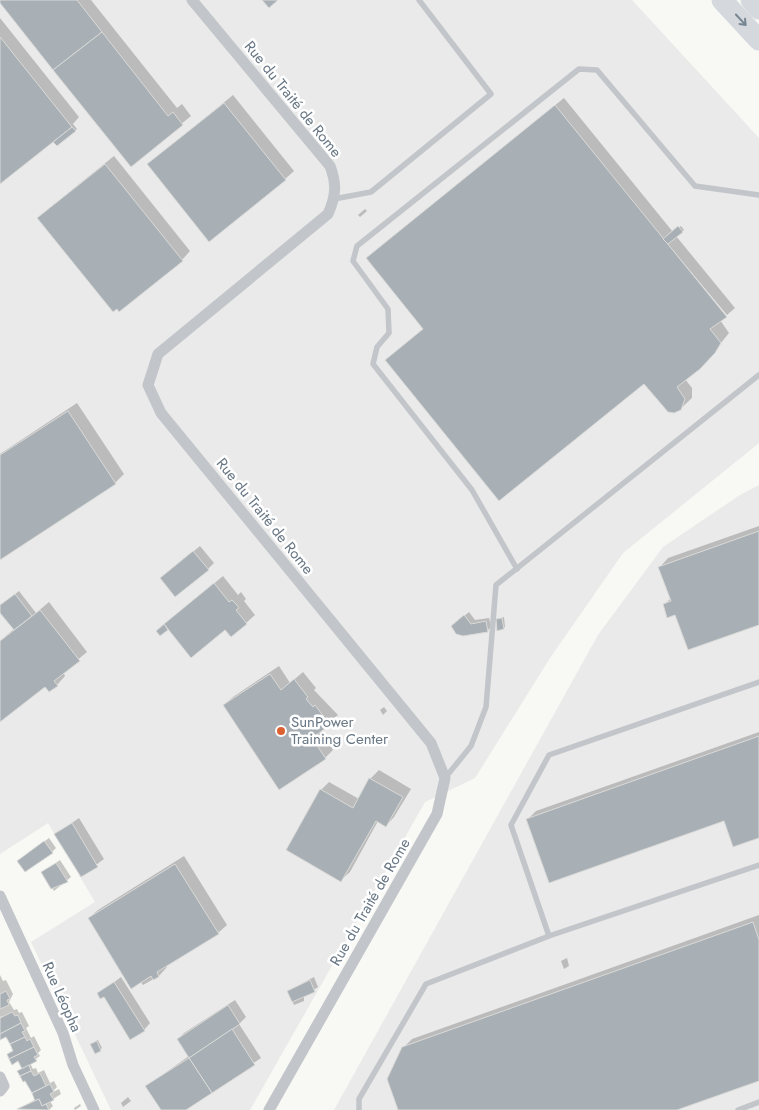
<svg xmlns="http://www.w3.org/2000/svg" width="759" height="1110" viewBox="0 0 759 1110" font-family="Jost,sans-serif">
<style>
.built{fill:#e9eae9}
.shadow{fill:#0003}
.building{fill:#a8b0b6;stroke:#dadad8}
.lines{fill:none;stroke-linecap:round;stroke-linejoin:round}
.service{stroke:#c2c5c9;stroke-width:5.5}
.minor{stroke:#c2c5c9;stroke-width:11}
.motorway{stroke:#d5d9dd;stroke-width:21}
.oneway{stroke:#788692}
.poi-dot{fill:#db6032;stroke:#fff;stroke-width:2}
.labels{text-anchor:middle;stroke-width:5;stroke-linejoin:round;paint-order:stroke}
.street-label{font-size:15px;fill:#687785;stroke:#fff}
.poi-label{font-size:15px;fill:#687785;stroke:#fff;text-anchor:start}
</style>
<rect width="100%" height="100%" fill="#f8f8f5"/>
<g class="built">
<path d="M0,0H632L759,138V443L623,553L550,658L475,778L425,802L250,1110H111L31,942L95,902L48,823L0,854Z"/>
<path d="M759,485V1110H334L598,635L663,547L740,495Z"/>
</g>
<g class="shadow">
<path d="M0,0H91L177,108L182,104L191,116L131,165Z"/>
<path d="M0,18L79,117L73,124L77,129L57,145V137L0,182Z"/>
<path d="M233,95L294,171L285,179L149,164Z"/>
<path d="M564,98L673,232L681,226L684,230L676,236L735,308L727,315L667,243L729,333L708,359L685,379L692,388V398L678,411L644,382L387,360L424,328L376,250Z"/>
<path d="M114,156L190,251L182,260L47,210Z"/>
<path d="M365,209L367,211L360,217L358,215Z"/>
<path d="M77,403L124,474L115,483L0,559V454Z"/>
<path d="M759,526V624L676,613L664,605L671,598L660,567L668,558Z"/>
<path d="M200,546L214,563L208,569L161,578Z"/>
<path d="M223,576L238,595L241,592L246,599L244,601L255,615L246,623L225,628H168L161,634L157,631Z"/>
<path d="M19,591L36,613L49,602L87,652L63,672L65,676L57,685L45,686L0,721V641L14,629L0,611V606Z"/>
<path d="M469,612L475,620L489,618L491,627L487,631L457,622Z"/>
<path d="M504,617L505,627L503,628L497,620Z"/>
<path d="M279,666L290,683L303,672L316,688L314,690L338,715L321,730L333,750L325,758L224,705L233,697Z"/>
<path d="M384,707L387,711L383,715L380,710Z"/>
<path d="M759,732V837L724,820H527L536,811Z"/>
<path d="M379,770L411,789L394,817L386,826L378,821L350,872L341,880L321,790L329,782L359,799L370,779Z"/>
<path d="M79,818L104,859L81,876L56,834Z"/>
<path d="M49,838L56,848L52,852L23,857Z"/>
<path d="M184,856L227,925L218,933L166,965L167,967L159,976L143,985L89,918L98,910Z"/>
<path d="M60,860L71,877L54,891L42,872Z"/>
<path d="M759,915V1080L673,1110H400L403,1048L412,1039Z"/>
<path d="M567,958L569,966L564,969L561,961Z"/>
<path d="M0,975L3,981L6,980L13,994L9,1002L14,1010L17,1009L19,1013L22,1012L29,1026L26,1028L31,1038L34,1036L41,1050L38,1053L40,1056L30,1063L33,1069L36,1068L38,1073L44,1070L50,1083L54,1081L57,1087L51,1093L59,1089L61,1094L50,1101L53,1106L49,1110L19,1109L36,1099L19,1060L8,1054L14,1049L7,1035L0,1037V1019L3,1016L0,1017Z"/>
<path d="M121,977L150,1023L144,1030L104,996L98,994Z"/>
<path d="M314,977L318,987L304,996V1001L294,1005L288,991Z"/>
<path d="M235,1000L246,1017L239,1024L261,1058L183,1110H162L147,1086L189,1056L178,1039L184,1033Z"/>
<path d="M98,1040L102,1048L100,1050L94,1042Z"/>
<path d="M128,1097L131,1101L123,1107L121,1103Z"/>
<path d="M80,1104L81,1106L75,1110L74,1108Z"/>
</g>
<g class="building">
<path d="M0,0H77L102,32L53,70L0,3Z"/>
<path d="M262,0H278L269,8Z"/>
<path d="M102,32L168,116L173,112L183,125L131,167L53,70Z"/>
<path d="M0,37L72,127L0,184Z"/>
<path d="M224,103L286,180L209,242L147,164Z"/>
<path d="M555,105L727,317L710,329L721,343L715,353L700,369L677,387L685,399L681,410L674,413L668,412L644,384L499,501L385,360L423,329L366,258Z"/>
<path d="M72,127L76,131L57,146L53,142Z"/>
<path d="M105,164L183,261L119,312L117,309L113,312L37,218Z"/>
<path d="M678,226L683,232L668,244L663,239Z"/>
<path d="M68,411L116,484L0,560V455Z"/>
<path d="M759,531V625L688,650L675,615L667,618L663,604L671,601L658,567Z"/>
<path d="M193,551L209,570L175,597L160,578Z"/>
<path d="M214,583L229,602L232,600L236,604L239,608L236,610L247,624L231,637L225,630L191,658L164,624Z"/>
<path d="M15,594L32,616L14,630L0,613V605Z"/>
<path d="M40,610L80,661L54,681L58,686L49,692L45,687L0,722V641Z"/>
<path d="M464,615L471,624L486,621L488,632L463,636L456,634L451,626Z"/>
<path d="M502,618L504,629L497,631L496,619Z"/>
<path d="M164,624L168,630L160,636L156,631Z"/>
<path d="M270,674L281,690L294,679L308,697L306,699L313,707L315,705L330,725L312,738L326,759L279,790L223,705Z"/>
<path d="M759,736V838L733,847L724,821L549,883L526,819Z"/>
<path d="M369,778L403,797L386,827L376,821L341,882L286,850L320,789L353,808Z"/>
<path d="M72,823L98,867L81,877L54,834Z"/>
<path d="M44,841L53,853L25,872L17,861Z"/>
<path d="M56,863L68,882L51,889L41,872Z"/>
<path d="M175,864L219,934L157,972L159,977L153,980L151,976L131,989L88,918Z"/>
<path d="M753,922L759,940V1081L677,1110H398L387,1079L402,1047Z"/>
<path d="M310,980L315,992L292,1002L287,991Z"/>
<path d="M114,982L145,1031L130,1040L104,997L100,999L97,993Z"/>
<path d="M6,991L10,999L7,1000L9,1005L0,1009V994Z"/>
<path d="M228,1005L240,1024L189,1058L177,1039Z"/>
<path d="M12,1012L15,1016L18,1015L21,1023L0,1034V1018Z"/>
<path d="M21,1023L25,1031L22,1032L25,1037L10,1044L6,1037L0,1040V1034Z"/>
<path d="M232,1029L255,1065L212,1093L189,1058Z"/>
<path d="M25,1037L27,1041L30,1039L34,1047L9,1059L7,1054L13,1051L10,1044Z"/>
<path d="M97,1041L101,1051L95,1054L90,1044Z"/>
<path d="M34,1047L38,1055L34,1057L37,1061L22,1069L18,1061L12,1065L9,1059Z"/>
<path d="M189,1058L212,1093L186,1110H161L145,1086Z"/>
<path d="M29,1065L31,1071L20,1076L17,1071Z"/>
<path d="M31,1071L34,1076L40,1073L46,1086L32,1093L25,1081L23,1082L20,1076Z"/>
<path d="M50,1084L54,1092L50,1094L54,1100L42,1106L39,1099L35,1101L32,1093Z"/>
<path d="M39,1099L42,1106L46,1104L49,1110L17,1109Z"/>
</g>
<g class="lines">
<g class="service">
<path d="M334,199L371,192L491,94L419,0"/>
<path d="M517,569L472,490L373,364L377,347L389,333L388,309L353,261L357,246L579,69L597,70L695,186L759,195"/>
<path d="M445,778L471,746L486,707L496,585L759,375"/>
<path d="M549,936L511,825L549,755L759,682"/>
<path d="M359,1110V1099L426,984L549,936L759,865"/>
<path d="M738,1110L759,1102"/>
</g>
<g class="minor">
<path d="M192,0L330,166C337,184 336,196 328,214L158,354L148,385L161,413L431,743L445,778L437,814L269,1110"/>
<path d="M0,896L63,1033L73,1065L94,1110"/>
<path d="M0,1077L4,1086L0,1091"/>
</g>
<g class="motorway">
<path d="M722,0L759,40"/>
<path d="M751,0L759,9"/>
</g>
</g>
<defs><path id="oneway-shaft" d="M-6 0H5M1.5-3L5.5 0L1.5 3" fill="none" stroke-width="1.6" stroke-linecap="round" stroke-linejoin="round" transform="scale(1.25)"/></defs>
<use class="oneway" href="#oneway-shaft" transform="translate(741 20) rotate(47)"/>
<circle class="poi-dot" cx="281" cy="731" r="5"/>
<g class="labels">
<g class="street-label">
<text transform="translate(293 99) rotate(51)" y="5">Rue du Traité de Rome</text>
<text transform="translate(265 516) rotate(51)" y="5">Rue du Traité de Rome</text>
<text transform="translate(370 902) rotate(-60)" y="5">Rue du Traité de Rome</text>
<text transform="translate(62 997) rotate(66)" y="5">Rue Léopha</text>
</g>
<g class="poi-label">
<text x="291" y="727">SunPower<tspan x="291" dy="17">Training Center</tspan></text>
</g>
</g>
</svg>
